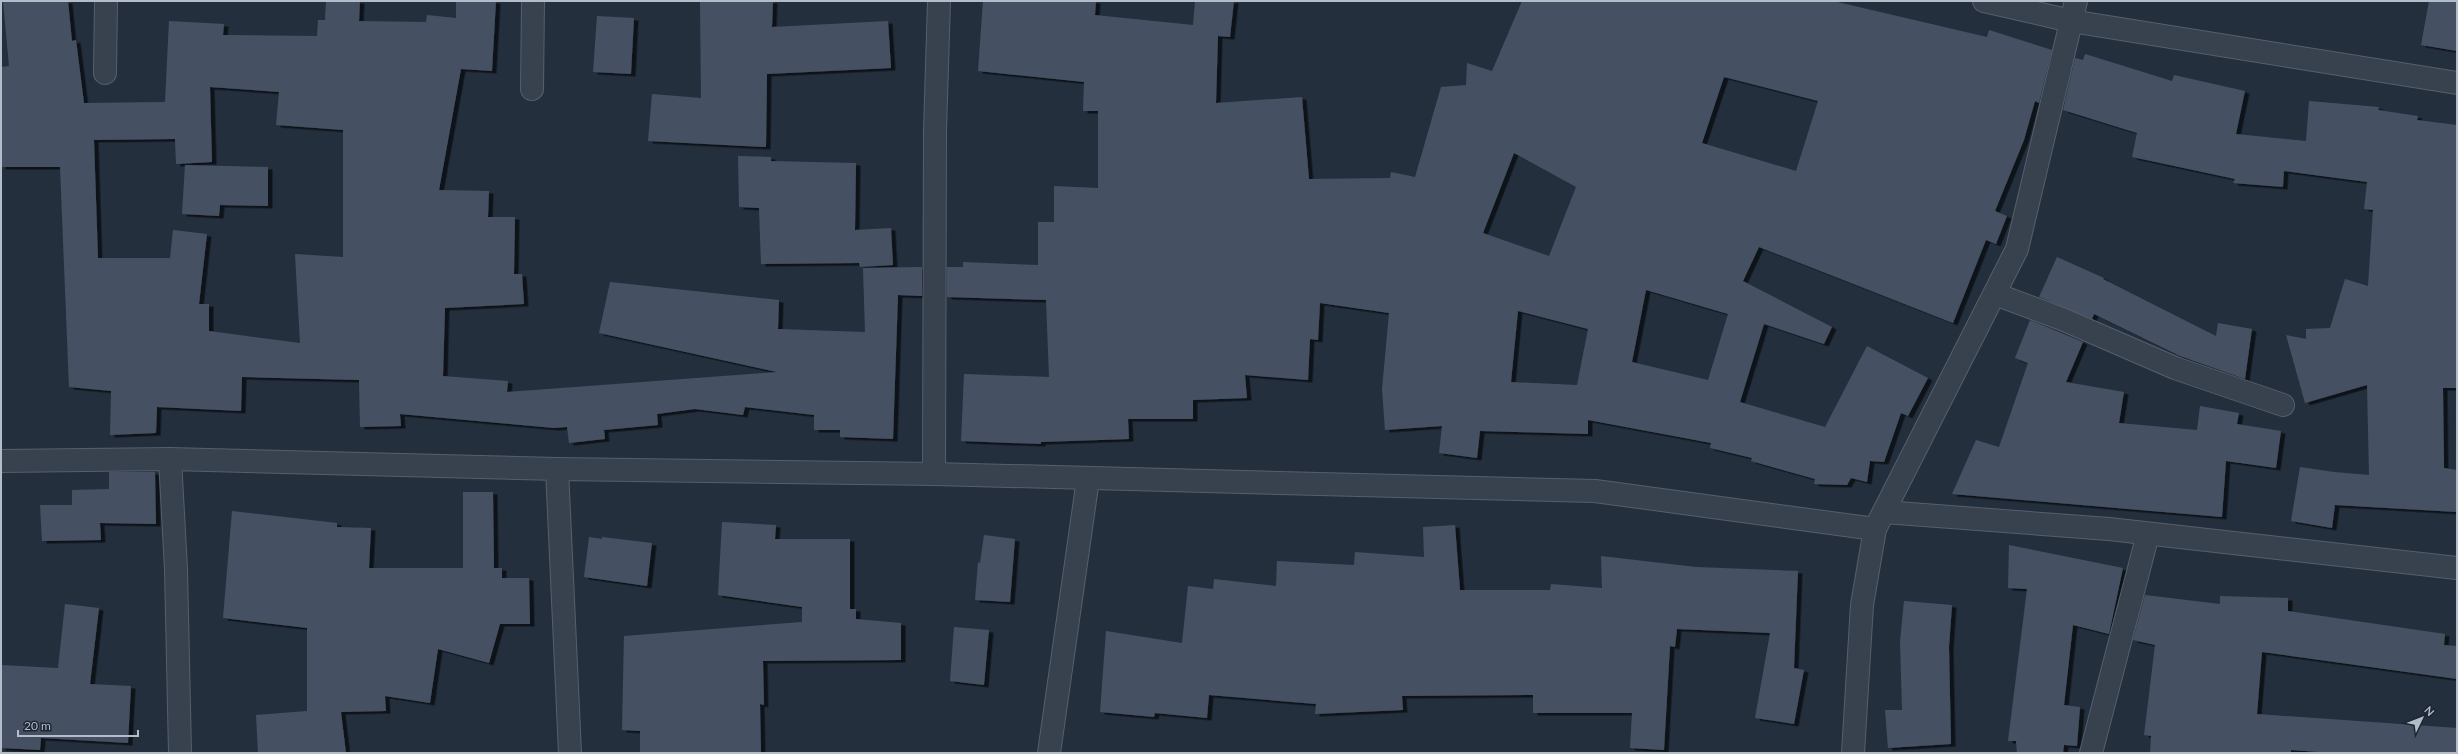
<svg xmlns="http://www.w3.org/2000/svg" width="2458" height="754" viewBox="0 0 2458 754" font-family="Lato,sans-serif">
<style>
.building{fill:#455162;fill-rule:evenodd;filter:url(#shadow)}
.lines{fill:none;stroke-linecap:round;stroke-linejoin:round}
.minor-casing{stroke:#565f6c;stroke-width:24}
.minor{stroke:#38414e;stroke-width:22}
</style>
<defs>
<filter id="shadow"><feDropShadow dx="4.5" dy="2.5" stdDeviation="0" flood-color="#0009"/></filter>
</defs>
<rect width="100%" height="100%" fill="#242f3e"/>
<g class="building">
<path d="M3,1H68L72,41L76,40L84,103L165,102L169,21L224,24L223,35L317,36L318,20H325L326,1H360L359,21L426,22L427,15L456,18V1H496L492,71L461,69L439,190L489,191L488,217H515L514,274H522L524,304L445,308L443,376L508,381L507,392L777,372L599,333L610,282L779,300L778,329L865,332L863,268L922,267V296L898,295L893,439L840,437V430H814V415L745,407L743,415L695,409L657,414L658,425L604,430L605,439L569,443L567,427L554,428L400,414L401,426L360,427L359,380L242,377L241,411L157,407L156,433L110,435L111,391L69,387L60,167H1V67L9,66ZM210,87L279,92L276,125L343,130V257L295,254L300,343L209,331V304H199L207,234L173,230L170,258H98L94,140L175,139L176,164L212,162Z"/>
<path d="M700,1H773L772,27L888,21L891,68L767,74L766,147L648,141L652,94L701,98Z"/>
<path d="M983,1H1096L1095,15L1193,25L1195,1H1234L1230,37L1218,36L1216,103L1302,97L1309,179L1390,178L1391,172L1415,177L1441,87L1466,85L1467,63L1492,71L1522,1H1833L1987,37L1989,30L2052,50L2039,103L2035,101L2024,140L1995,211L2007,216L1996,244L1986,240L1953,323L1759,247L1743,281L1832,327L1824,344L1764,324L1740,402L1825,427L1867,346L1928,378L1908,416L1901,413L1884,462L1870,461L1867,482L1851,478L1847,485L1814,484L1815,479L1751,461L1752,458L1710,448L1711,443L1588,420V434L1480,431L1477,458L1439,453L1442,426L1385,430L1382,389L1389,313L1320,303L1318,340L1310,339L1308,380L1245,375L1247,398L1193,400V419H1128L1129,439L1041,442V444L961,441L964,374L1049,377L1046,300L947,297V267H963V262L1038,265V222H1054V186L1098,188V111H1083L1084,82L978,71ZM1724,77L1818,101L1796,171L1702,143ZM1514,153L1576,187L1549,256L1483,233ZM1646,290L1728,314L1708,380L1632,362ZM1518,311L1588,329L1577,385L1511,382Z"/>
<path d="M2429,1H2457V51L2421,45Z"/>
<path d="M597,16L634,18L631,74L593,72Z"/>
<path d="M2085,54L2172,81L2174,75L2245,91L2236,134L2306,141L2309,101L2379,107L2378,110L2418,116L2417,120L2457,125V388H2443L2444,468L2457,470V512L2335,505L2332,528L2291,521L2300,467L2334,472L2369,475L2367,385L2305,403L2286,335L2306,339V329L2330,328L2345,279L2368,286L2373,210L2364,209L2367,182L2284,171L2283,187L2233,183L2235,179L2132,157L2137,133L2063,110L2075,58L2083,60Z"/>
<path d="M738,156L771,157V161L856,163L855,230L891,228L893,265L860,267L859,263L761,264L759,208L739,207Z"/>
<path d="M185,165L268,167V206L220,205L219,216L182,214Z"/>
<path d="M2057,257L2104,278L2103,279L2216,336L2218,323L2252,329L2245,379L2180,356L2094,314L2092,319L2039,297Z"/>
<path d="M2030,320L2083,342L2066,382L2124,392L2119,423L2197,430L2200,406L2239,413L2237,424L2281,431L2276,468L2226,461L2222,517L1952,494L1976,440L1999,447L2028,363L2015,358Z"/>
<path d="M109,472H155L156,524L100,523L101,540L42,541L40,505H72V490L109,489Z"/>
<path d="M463,492H493L494,568H502V578H529L530,624H500L489,663L438,649L430,703L385,696L386,711L341,712L346,753H258L256,715L307,711V628L223,618L232,511L337,523V527L371,528L369,568H463Z"/>
<path d="M722,522L776,525L775,539H850V609H856V619L901,623V660L763,661L764,705L760,704L761,753H640V731L622,730L624,636L802,622V607L718,595Z"/>
<path d="M1455,525L1460,590H1550L1551,584L1602,588L1601,556L1696,567L1798,571L1794,668L1804,670L1794,724L1755,718L1770,633L1677,629L1675,647L1670,646L1664,750L1630,748L1632,713H1533V695L1402,696L1403,710L1315,714L1316,704L1209,695L1207,718L1155,713L1154,717L1100,712L1106,631L1182,643L1188,586L1213,589L1214,579L1276,586L1277,561L1354,565L1355,552L1424,557L1423,527Z"/>
<path d="M984,535L1015,539L1010,602L975,600L978,562L980,563Z"/>
<path d="M589,537L602,539V537L652,543L647,586L584,577Z"/>
<path d="M2009,545L2123,568L2109,634L2073,625L2064,705L2080,707L2077,746L2064,745L2063,753H2017L2016,741H2008L2027,589L2008,588Z"/>
<path d="M2145,595L2220,604V596L2288,598V611L2445,634L2444,645L2457,646V679L2262,652L2257,714L2457,728V753H2334L2291,750V753H2150L2151,736L2144,735L2155,645L2133,640Z"/>
<path d="M1904,601L1952,605L1949,647L1951,744L1888,748L1885,710H1902L1900,641Z"/>
<path d="M65,604L99,608L90,684L131,686L128,743L41,738L40,750L1,748V665L58,668Z"/>
<path d="M954,627L989,630L984,685L950,681Z"/>
</g>
<g class="lines">
<defs>
<g id="minor">
<path d="M1984,1L2071,21L2457,83"/>
<path d="M105,73L106,1"/>
<path d="M532,89L533,1"/>
<path d="M1995,294L2062,319L2175,368L2283,405"/>
<path d="M170,459L176,569L180,753"/>
<path d="M1,461L170,459L557,469L934,474L1595,491L1875,529"/>
<path d="M557,469L570,753"/>
<path d="M934,474L935,130L939,1"/>
<path d="M1884,512L2109,529L2457,568"/>
<path d="M1049,753L1088,479"/>
<path d="M1853,753L1862,605L1875,529L2017,249L2076,1"/>
<path d="M2091,753L2148,534"/>
</g>
</defs>
<use href="#minor" class="minor-casing"/>
<use href="#minor" class="minor"/>
</g>
<rect width="2458" height="754" fill="none" stroke="#b4bcc9" stroke-width="4"/>
<g transform="translate(2422 718) rotate(47)" stroke="#1d2633" stroke-width="3" paint-order="stroke">
<path d="M0-3L7 15L0 10L-7 15Z" fill="#b4bcc9"/>
<text y="-6" font-size="11" font-weight="bold" text-anchor="middle" fill="#b4bcc9">N</text>
</g>
<path d="M18 730v6h120v-6" fill="none" stroke="#b4bcc9" stroke-width="2"/>
<text x="24" y="730" font-size="12" fill="#b4bcc9" stroke="#1d2633" stroke-width="3" paint-order="stroke">20 m</text>
</svg>
